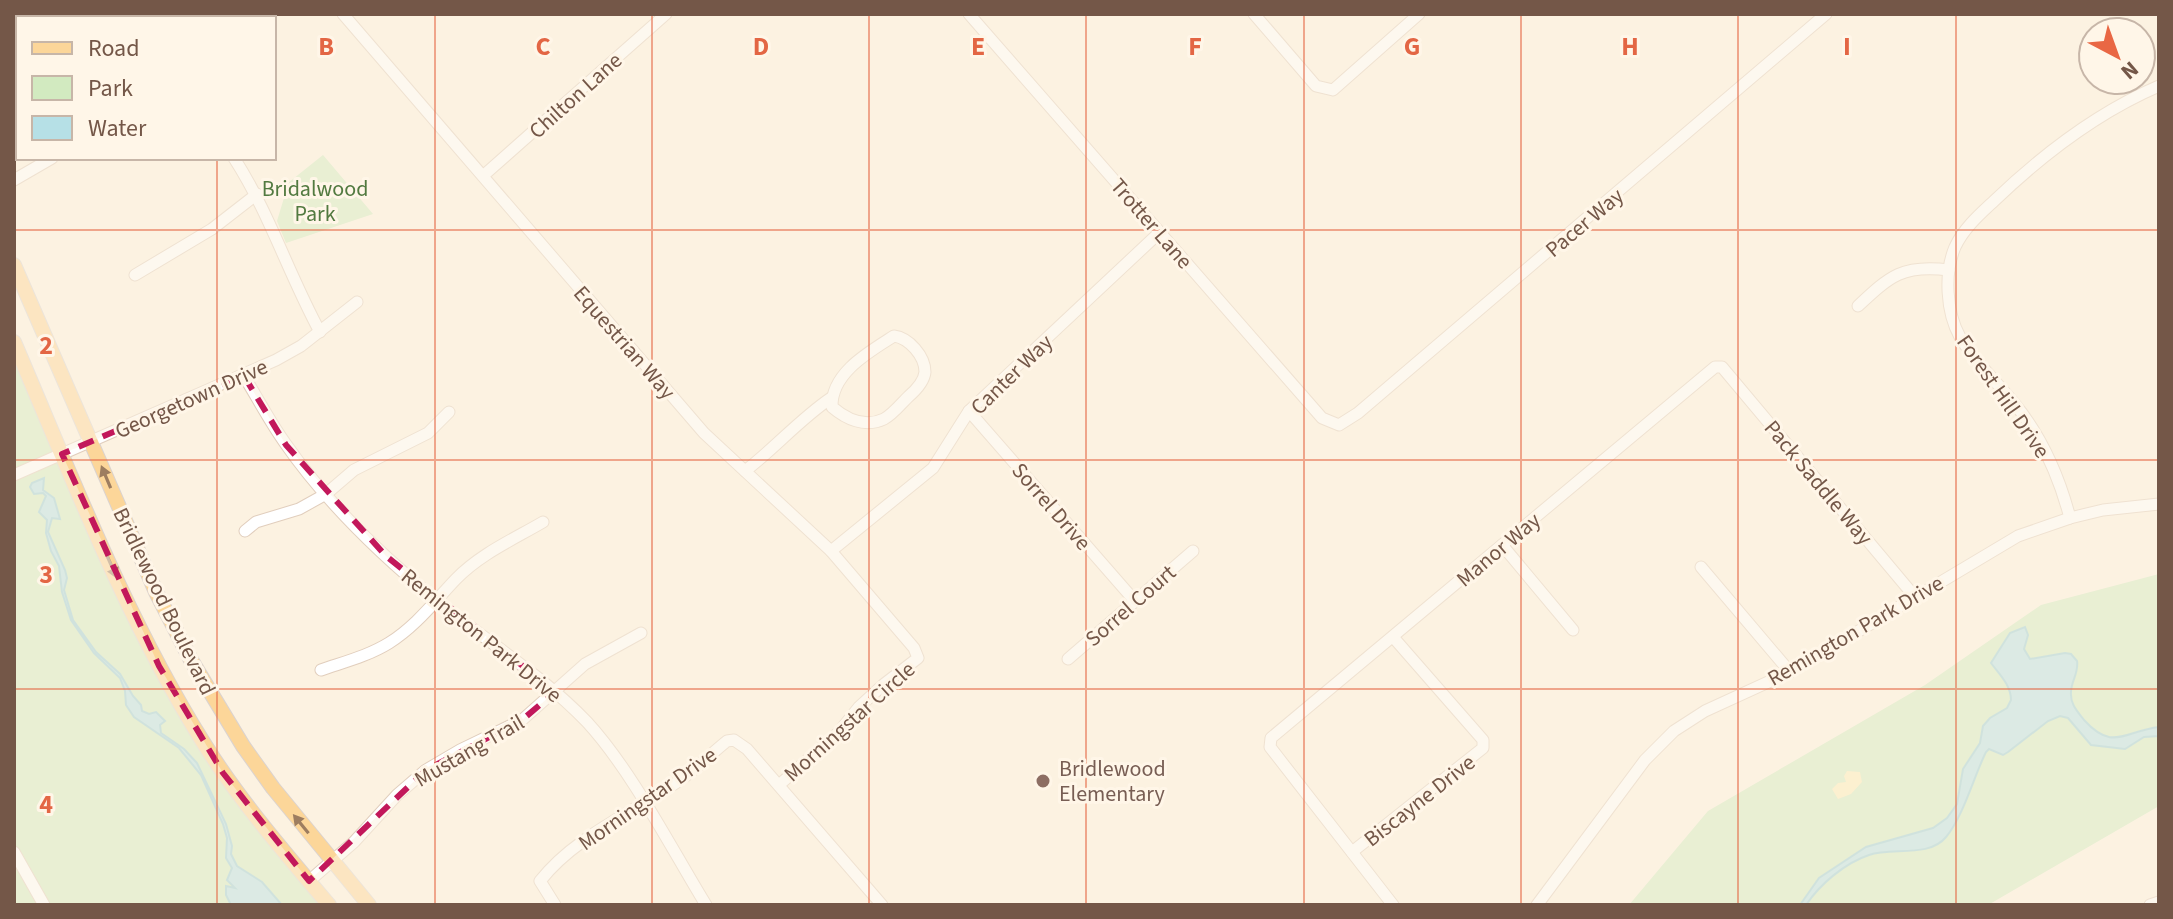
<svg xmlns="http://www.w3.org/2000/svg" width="2173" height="919" viewBox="0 0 2173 919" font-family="'Source Sans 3',sans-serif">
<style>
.green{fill:#d2eac0}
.sand{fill:#fdedbb}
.water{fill:#b6e0e6;stroke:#9ccfd8;stroke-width:2}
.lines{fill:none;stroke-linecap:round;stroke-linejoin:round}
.minor-casing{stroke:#e1cebd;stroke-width:13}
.major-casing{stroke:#dbd3cf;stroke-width:16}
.minor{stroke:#fff;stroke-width:11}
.major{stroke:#fcd699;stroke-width:14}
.oneway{fill:#9d7d60}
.marked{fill:none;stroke:#c2185b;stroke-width:6;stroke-dasharray:16 10;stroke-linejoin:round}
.grid{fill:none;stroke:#e36644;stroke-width:2;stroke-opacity:0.55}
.education-dot{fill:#8d6e63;stroke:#fff6e8;stroke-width:3}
.labels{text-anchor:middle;stroke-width:6;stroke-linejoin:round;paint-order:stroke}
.street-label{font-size:22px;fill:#745748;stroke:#fff6e8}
.park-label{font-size:22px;fill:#527a40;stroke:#fff6e8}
.education-label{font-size:22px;fill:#785e54;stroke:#fff6e8;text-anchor:start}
.grid-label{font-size:26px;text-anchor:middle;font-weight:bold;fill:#e36644;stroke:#fff6e8;stroke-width:6;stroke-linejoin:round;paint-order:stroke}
</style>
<rect width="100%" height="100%" fill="#fcf2e1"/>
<g class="green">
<path d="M323,155L373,214L286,243L277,221L284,198L283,187Z"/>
<path d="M14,355C70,483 116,618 192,736C230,796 278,850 323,905H14Z"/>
<path d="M2159,574V806L1988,905H1629L1708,811L1925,685L2041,605Z"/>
</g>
<path class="sand" d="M1847,771L1860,772L1862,782L1851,794L1838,799L1832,789L1838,783L1846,782L1844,776Z"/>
<g class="water">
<path d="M44,478L43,490L54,498L60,519L52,518L48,532L65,570L67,578L64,590L73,620L96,652L120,674L133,696L141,705L142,711L149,714L156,712L165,721L160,725L161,733L184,749L197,763L226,824L232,846L231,854L237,866L262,882L282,905H231L226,895V886L235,888L227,880L232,868L226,858L227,838L223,824L201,775L179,748L134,717L126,705L125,691L120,678L94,653L71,620L62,592L59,566L51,551L46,533L47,520L39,512L46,496L43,493L34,494L30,487L32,483Z"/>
<path d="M2025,627L2028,635L2024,649L2030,659L2065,653L2071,654L2077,661C2079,673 2071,681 2071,692C2070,704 2077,711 2084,720C2113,752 2124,731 2159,727V736L2144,737L2125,749L2091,745L2068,718L2060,716L2048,721L2008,752L2003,755L1989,749L1986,752C1974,776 1963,817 1946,837C1929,858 1892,847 1869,855C1845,863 1820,884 1806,905H1800L1819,878L1866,847L1933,828L1947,818L1957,804L1963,769L1980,743L1983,726L1990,718L2007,708L2011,700C2011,685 1999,674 1991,663L2010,633Z"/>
</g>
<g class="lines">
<defs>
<g id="minor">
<path d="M114,14L118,18"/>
<path d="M343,14L704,433L831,551L914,648L918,658L883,685L859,707L839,732L779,785"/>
<path d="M969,14L1322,418L1339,425L1358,413L1826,14"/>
<path d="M1254,14L1316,86L1333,90L1419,14"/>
<path d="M26,18L30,14"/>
<path d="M14,28L18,25"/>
<path d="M234,158C270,214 288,273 320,332"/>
<path d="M484,175L666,14"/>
<path d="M14,180L52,158"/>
<path d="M135,275L212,229L257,194"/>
<path d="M1858,306C1890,276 1903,264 1949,270"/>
<path d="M894,336C909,338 925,356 925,372C924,382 915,391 908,397C901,404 892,415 884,419C865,428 846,419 832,407C831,373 869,352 894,336Z"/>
<path d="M244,376C258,399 270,422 285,443C326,502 381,555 436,600C486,641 542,675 587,722C632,771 671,848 706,905"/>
<path d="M969,411L1134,600"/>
<path d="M745,471C775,448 800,419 831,398"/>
<path d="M14,475L276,360L301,346L357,302"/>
<path d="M2070,518C2059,476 2042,437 2014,403C1997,382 1974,361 1960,337C1946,312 1944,273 1955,247C1964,228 1979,215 1994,201C2043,154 2096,113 2159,86"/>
<path d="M245,531L256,522L299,509L326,494L354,470L428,433L449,412"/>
<path d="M1502,545L1573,630"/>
<path d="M831,551L933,468L969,411L1160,232"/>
<path d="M1701,567L1790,672"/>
<path d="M1068,659L1193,551"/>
<path d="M321,670C344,662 368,656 389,643C416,626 434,602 456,579C480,554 514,539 543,522"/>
<path d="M14,852L44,905"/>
<path d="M1352,852L1483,748V740L1393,637"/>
<path d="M309,881L354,842L397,795L426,770L460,750L522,720L585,664L641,633"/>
<path d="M555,905L540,881C576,835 637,811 683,778C698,767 712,753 727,741L734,740L747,749L882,905"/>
<path d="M1393,905L1270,747L1271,738L1715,367H1722L1915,597"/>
<path d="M1537,905L1645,760L1674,731L1705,711L1790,672L2018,536L2070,518L2103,510L2159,504"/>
<path d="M2150,905L2159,902"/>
</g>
<g id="major">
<path d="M14,265L156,592L191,660L243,746L273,788L369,905"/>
<path d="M14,342C72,477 125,617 203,742C239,800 285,853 329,905"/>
</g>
</defs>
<use href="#minor" class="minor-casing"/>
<use href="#major" class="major-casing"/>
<use href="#minor" class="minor"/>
<use href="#major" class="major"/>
</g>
<defs><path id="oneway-solid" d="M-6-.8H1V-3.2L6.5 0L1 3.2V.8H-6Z" transform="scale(2)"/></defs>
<g class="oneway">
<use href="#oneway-solid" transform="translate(106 477) rotate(-113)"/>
<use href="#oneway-solid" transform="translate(112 567) rotate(66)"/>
<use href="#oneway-solid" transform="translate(301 824) rotate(-129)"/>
</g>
<path d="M0 0H2173V919H0ZM244,376L286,445L386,556L555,692L522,720L426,770L309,881L223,773L159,666L62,454Z" fill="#fcf2e1" fill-opacity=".55" fill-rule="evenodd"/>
<path class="marked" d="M244,376L286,445L386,556L555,692L522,720L426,770L309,881L223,773L159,666L62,454Z"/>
<path class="grid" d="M217,14V18M435,14V905M652,14V905M869,14V905M1086,14V905M1304,14V905M1521,14V905M1738,14V905M1956,14V905M217,158V905M14,230H2159M14,460H2159M14,689H2159"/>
<circle class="education-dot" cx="1043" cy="781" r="8"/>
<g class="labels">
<g class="street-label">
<text transform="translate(575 95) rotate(-42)" y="8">Chilton Lane</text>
<text transform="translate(1584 222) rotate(-40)" y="8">Pacer Way</text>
<text transform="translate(1152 223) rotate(49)" y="8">Trotter Lane</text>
<text transform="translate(625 342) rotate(49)" y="8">Equestrian Way</text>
<text transform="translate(1011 374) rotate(-44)" y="8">Canter Way</text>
<text transform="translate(2004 396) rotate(55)" y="8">Forest Hill Drive</text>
<text transform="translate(191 398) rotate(-24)" y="8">Georgetown Drive</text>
<text transform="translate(1819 482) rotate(50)" y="8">Pack Saddle Way</text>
<text transform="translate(1052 506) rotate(49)" y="8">Sorrel Drive</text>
<text transform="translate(1498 549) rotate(-40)" y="8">Manor Way</text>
<text transform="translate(165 601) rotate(64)" y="8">Bridlewood Boulevard</text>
<text transform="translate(1130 605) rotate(-41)" y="8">Sorrel Court</text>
<text transform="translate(1855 630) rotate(-30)" y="8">Remington Park Drive</text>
<text transform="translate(482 635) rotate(39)" y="8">Remington Park Drive</text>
<text transform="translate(849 721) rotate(-42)" y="8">Morningstar Circle</text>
<text transform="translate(469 750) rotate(-30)" y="8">Mustang Trail</text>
<text transform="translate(647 798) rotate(-35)" y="8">Morningstar Drive</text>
<text transform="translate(1419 800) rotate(-38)" y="8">Biscayne Drive</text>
</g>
<g class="park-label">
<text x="315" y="196">Bridalwood<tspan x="315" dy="25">Park</tspan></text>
</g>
<g class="education-label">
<text x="1059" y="776">Bridlewood<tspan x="1059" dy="25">Elementary</tspan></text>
</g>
</g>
<g class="grid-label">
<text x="326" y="55">B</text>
<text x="543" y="55">C</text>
<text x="761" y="55">D</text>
<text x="978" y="55">E</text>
<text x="1195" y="55">F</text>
<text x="1412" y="55">G</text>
<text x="1630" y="55">H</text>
<text x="1847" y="55">I</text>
<text x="46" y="354">2</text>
<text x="46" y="583">3</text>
<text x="46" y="813">4</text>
</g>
<rect width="2173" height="919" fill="none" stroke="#745748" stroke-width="32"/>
<rect x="16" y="16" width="260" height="144" fill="#fff6e8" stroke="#c7b6a8" stroke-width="2"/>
<rect x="32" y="42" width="40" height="12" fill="#fcd699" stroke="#c7b6a8" stroke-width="2"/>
<text x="88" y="56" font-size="24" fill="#745748">Road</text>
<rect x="32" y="76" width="40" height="24" fill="#d2eac0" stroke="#c7b6a8" stroke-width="2"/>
<text x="88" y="96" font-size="24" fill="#745748">Park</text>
<rect x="32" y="116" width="40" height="24" fill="#b6e0e6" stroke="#c7b6a8" stroke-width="2"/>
<text x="88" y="136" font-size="24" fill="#745748">Water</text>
<g transform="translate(2117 56) rotate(139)"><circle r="38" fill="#fff6e8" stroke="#c7b6a8" stroke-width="2"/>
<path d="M0-6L14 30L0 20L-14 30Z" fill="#e96744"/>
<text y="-12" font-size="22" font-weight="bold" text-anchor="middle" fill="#745748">N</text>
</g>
</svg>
